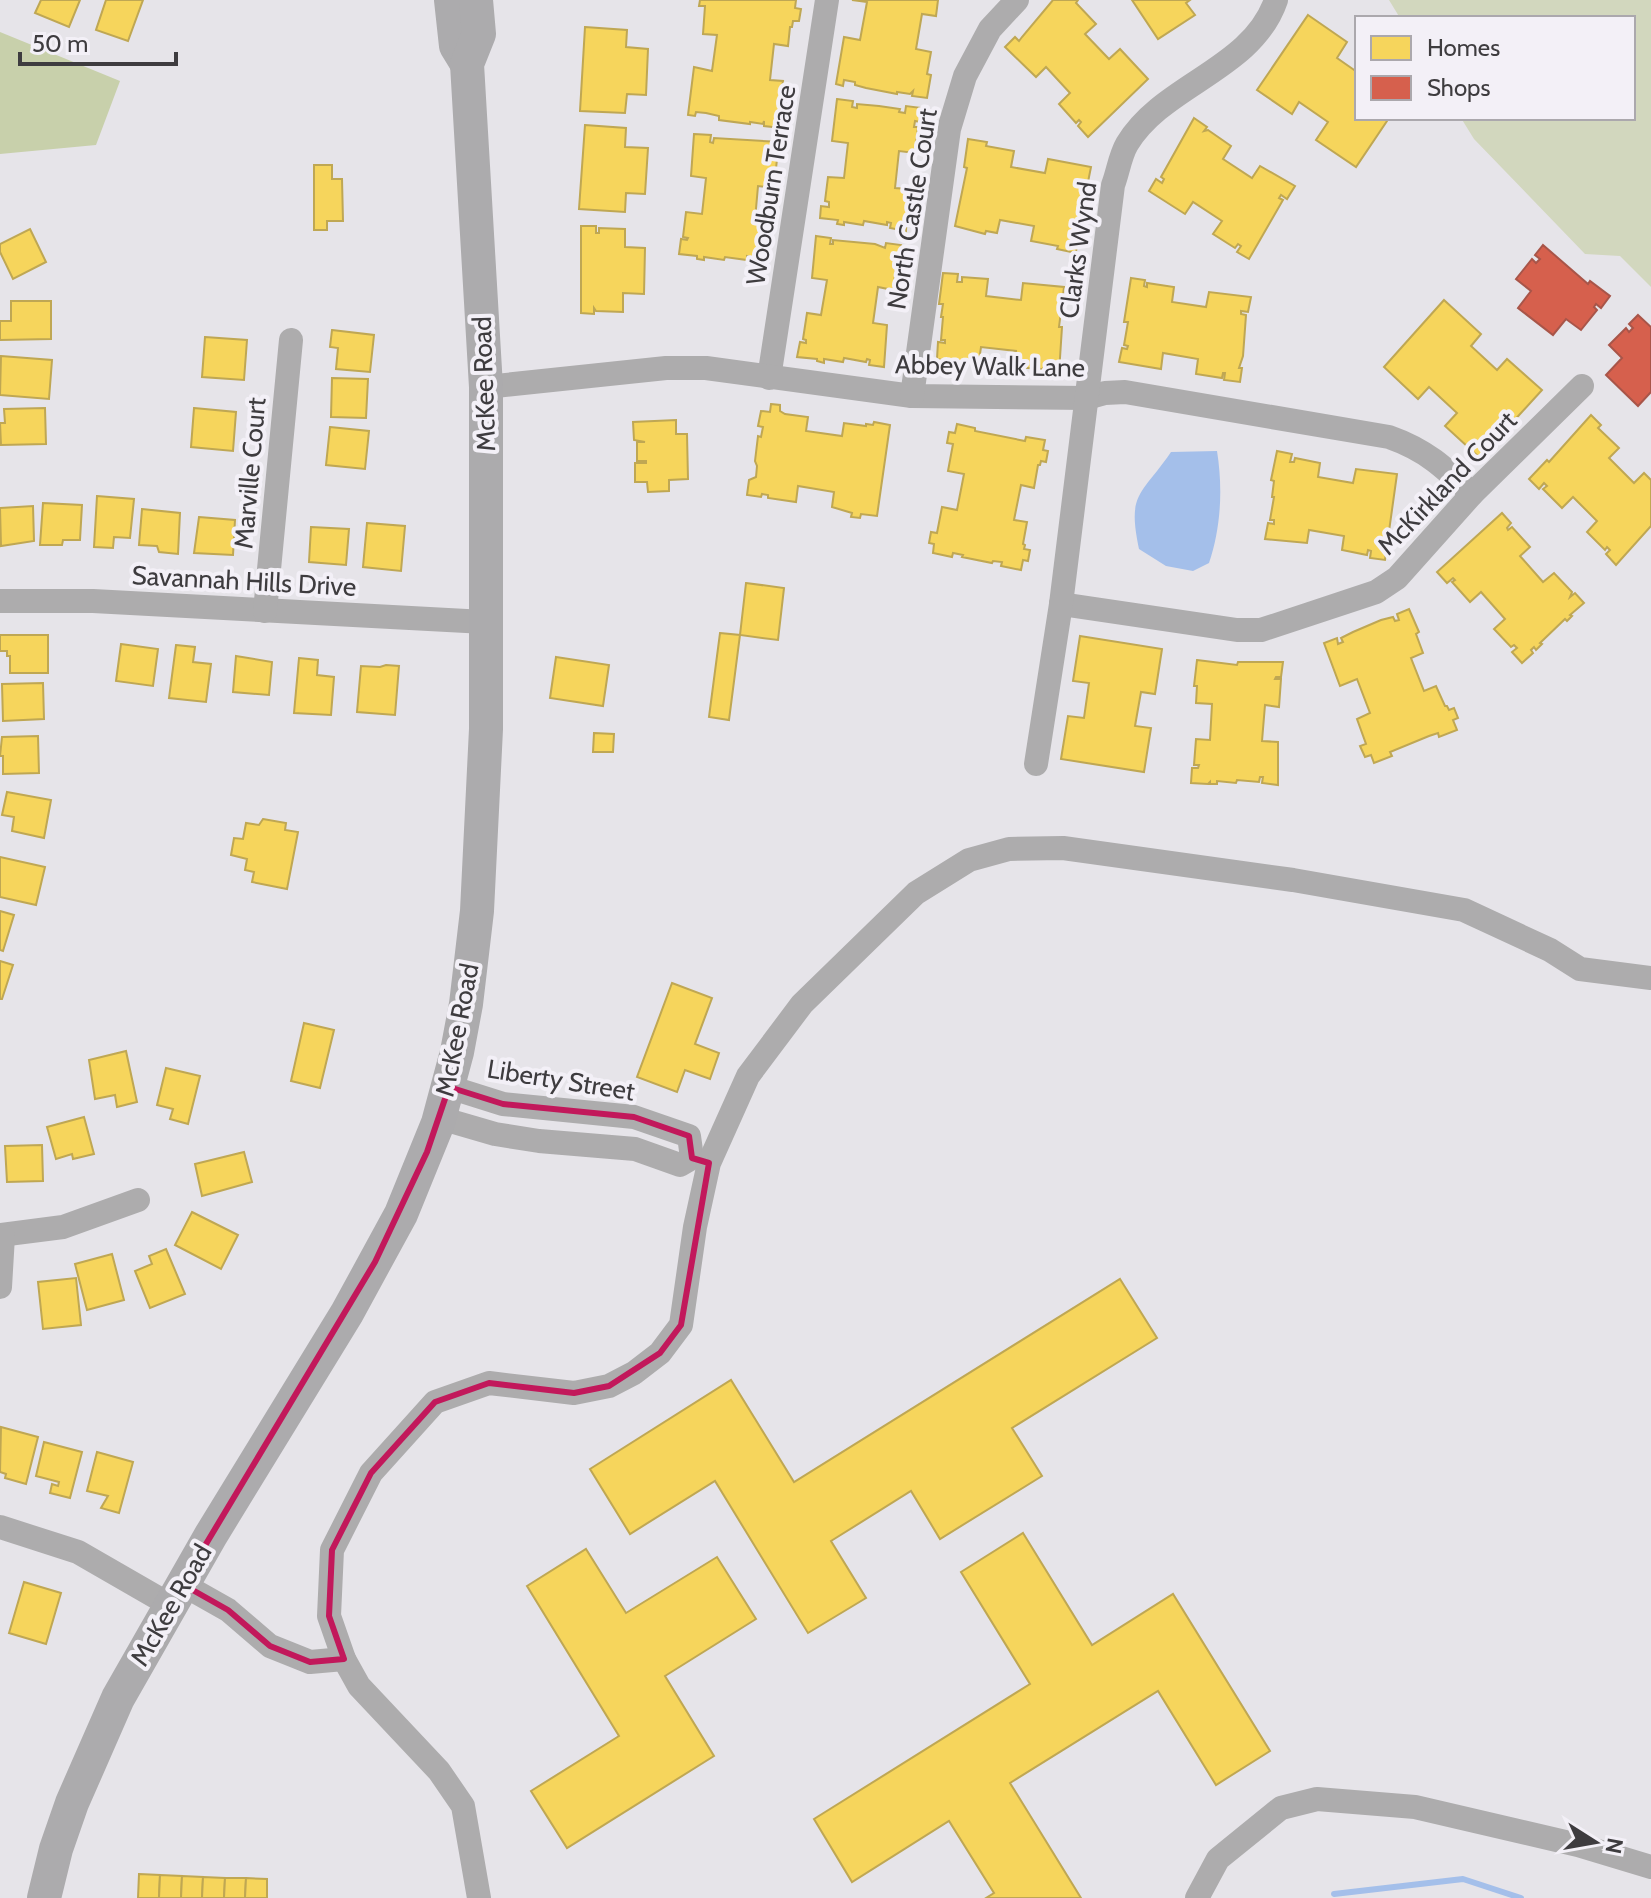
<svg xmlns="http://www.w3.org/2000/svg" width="1651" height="1898" viewBox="0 0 1651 1898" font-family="Cabin,sans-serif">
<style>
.green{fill:#d2d7be}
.forest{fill:#c8d0ab}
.water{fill:#a4bfea}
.homes{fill:#f6d55c;stroke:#bfa753;stroke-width:2}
.shops{fill:#d6604d;stroke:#a85549;stroke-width:2}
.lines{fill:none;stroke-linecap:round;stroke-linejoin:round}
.stream{stroke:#a4bfea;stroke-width:6}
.street{stroke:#adacad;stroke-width:24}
.secondary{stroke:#acabad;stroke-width:34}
.marked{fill:none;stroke:#c2185b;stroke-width:6;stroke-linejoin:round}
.labels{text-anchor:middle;stroke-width:8;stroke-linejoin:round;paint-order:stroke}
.street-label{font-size:26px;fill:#3e3c3f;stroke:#f3f0f7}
</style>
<rect width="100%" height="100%" fill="#e6e4e9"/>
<path class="green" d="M1389,0H1651V287L1620,256L1585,254L1474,139L1461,118H1633V18H1400Z"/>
<path class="forest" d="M0,32L120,81L96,145L0,154Z"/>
<path class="water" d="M1217,451C1223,488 1221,528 1209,563L1193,571L1166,566L1139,549C1127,492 1141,496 1171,452Z"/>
<g class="homes">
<path d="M41,0H80L69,27L35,13Z"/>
<path d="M106,0H143L128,41L96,30Z"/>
<path d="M700,0H796L795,8L801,9L799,21H793L792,27H790L788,46L774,44L770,80L783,81L779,105L783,106L780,112L783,113L781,128L764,126V121L763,124L750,122V124L719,120V116L706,113L696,112L695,116L688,115L694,67L712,71L717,35L703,34L705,6H699Z"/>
<path d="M852,0H938L936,16L922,14L916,49L931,52L927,74L931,75L927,98L912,96L913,91L910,94L897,92V94L866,88L855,85V82L844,80L843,86L836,84L844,37L860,40L867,2Z"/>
<path d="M1053,0H1078L1076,3L1096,24L1085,34L1109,59L1120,49L1148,79L1088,137L1078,126L1081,122L1079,120L1076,123L1059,104L1070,93L1046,67L1036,77L1005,47L1015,37L1019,41L1022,37Z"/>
<path d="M1132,0H1190L1186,3L1195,15L1158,39Z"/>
<path d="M1308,15L1347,42L1337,58L1357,72V118H1389L1356,167L1316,140L1328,122L1299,102L1292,114L1257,90Z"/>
<path d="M585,27L627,30L626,47L648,49L646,95L627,94L625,113L580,111Z"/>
<path d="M837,99L853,101L852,107L857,108V104L879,106L900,109L899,112L905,113L906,106L922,108L920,122L915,121L914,127H918L915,153L899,151L895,188L908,189L906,231L890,228L891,223L887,222V225L864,221L863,225L844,222V225L837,224L838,220L820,218L821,206L829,207V202L825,201L828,177L844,178L848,143L832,141Z"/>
<path d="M1194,118L1207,127L1204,131L1208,130L1231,146L1223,159L1252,178L1260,166L1295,186L1287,199L1281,195L1279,198L1283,200L1249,259L1237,252L1241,246L1238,244L1235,248L1213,234L1222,221L1193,202L1185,214L1149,191L1156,179L1162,183L1164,179L1161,177Z"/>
<path d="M585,125L626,128L625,147L648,148L645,194L626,193L625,212L579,209Z"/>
<path d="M694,134L711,135L710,142L713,143L714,138L780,142L778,157L773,158L777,159L774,188L758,186L755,220L768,222L767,249L764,251H767L766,264L750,262L751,257L747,256V260L725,257L724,260L704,257V260L697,259V256L679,254L681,239L687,240L688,238L683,237L686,212L702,214L706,178L691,176Z"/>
<path d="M968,139L987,142L986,146L1014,151L1011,167L1045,173L1048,159L1091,167L1088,182H1085L1080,207L1076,253L1057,249L1058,246L1031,241L1034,226L1000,220L997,233L986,231L985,234L955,226L967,168L964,167Z"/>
<path d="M314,165H332V179H342L343,221H327V230H314Z"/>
<path d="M581,226H596V233H599V228L625,229V247L645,248L644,294L623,293V312L596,311L594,308V314L581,313Z"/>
<path d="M30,229L46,262L13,279L0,252V244Z"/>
<path d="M816,236L831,238L830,244H833V240L875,244L885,248L886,243L901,245L899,259L893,258V260L897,261L893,290L878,287L873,323L887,325L884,367L869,365L870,360L867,359L866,362L844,358L843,362L824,359V363L817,361V359L797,357L800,342L806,343V340L803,339L807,313L821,315L827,280L812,278Z"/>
<path d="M943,273L958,274L957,282H962V277L988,279L986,296L1021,300L1023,283L1064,287L1059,327H1062L1059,373L1044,372L1045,367L1042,369L1014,367L1016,351L981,347L979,361L966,360L965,364L937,359L938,342L945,343V340H941L943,317H941L943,304H939Z"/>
<path d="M1131,278L1145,280L1144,286L1147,287V283L1174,287L1172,302L1206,307L1209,292L1251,297L1248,312L1241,311V314L1246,315L1243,356L1239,368H1242L1240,382L1224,380L1225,373H1223L1222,378L1196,374L1198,359L1163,353L1161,369L1119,362L1122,348L1127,349L1128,346L1124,345L1128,322H1124Z"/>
<path d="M1444,300L1481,334L1471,346L1497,370L1507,359L1542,390L1480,458L1445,426L1457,413L1429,387L1418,399L1384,367Z"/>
<path d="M11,301H51V339L0,340V321H11Z"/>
<path d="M332,330L374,335L370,372L336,369L338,348L330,347Z"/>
<path d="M205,337L247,340L244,380L202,377Z"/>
<path d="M1,356L52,360L49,399L0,395Z"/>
<path d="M332,378L368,379L366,418L331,417Z"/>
<path d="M771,404L780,405V411L785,414L808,417L806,431L842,436L844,423L866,426V424L873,425L874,422L890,425L877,516L861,514L860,518L851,517L852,513L832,507L834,492L798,486L796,502L768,498V495L762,494L761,497L747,495L749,480L756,477L757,466L755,461L758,436L761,437L763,427L758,426L761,411L770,412Z"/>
<path d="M45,408L46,444L1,445L0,423H5L4,409Z"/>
<path d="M194,408L236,412L233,451L191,447Z"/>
<path d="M1591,415L1601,425L1598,428L1619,448L1609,458L1634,483L1644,473L1651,480V526L1616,565L1606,554L1610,550L1607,547L1605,550L1587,532L1597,521L1573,497L1562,508L1543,489L1547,486L1544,483L1539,489L1529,479L1547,460L1549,462Z"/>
<path d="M676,420V434H687L688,479L669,480V491L648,492L647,482H635V463H646V461H637V442H645L634,440L633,422Z"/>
<path d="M957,424L975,428V431L1025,441L1026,437L1045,440L1043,450L1048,451L1046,462L1041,461L1040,465H1038L1034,488L1021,485L1014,520L1027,522L1023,544L1025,545L1024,549L1030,550L1028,561L1023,560L1021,570L1001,566L1002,562L993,561L992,563L962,557L963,555L953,553L952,557L933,553L934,544L929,543L931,532L937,533L942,507L957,510L964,474L948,471L953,444L947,443L949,432L955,433Z"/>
<path d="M330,427L369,431L365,469L326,465Z"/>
<path d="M1277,451L1292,454L1290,462H1294L1295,458L1320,463L1318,477L1353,483L1356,469L1397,474L1385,560L1370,558L1371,551L1368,550L1367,555L1342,550L1344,536L1309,530L1307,543L1265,539L1268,523L1274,524V520H1270L1274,497H1272L1274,481L1271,480Z"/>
<path d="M97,496L134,499L130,538L114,537L113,548L94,547Z"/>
<path d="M43,503L82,505L80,540H63L62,545H40Z"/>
<path d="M33,506L34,541L1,546L0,508Z"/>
<path d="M142,509L180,513L178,554L159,552L157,546L139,545Z"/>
<path d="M1502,513L1511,523L1507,528L1508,530L1512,527L1530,547L1520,556L1543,582L1554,573L1572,592L1570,597L1575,593L1584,603L1570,615L1572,616L1567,621L1565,619L1540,643L1542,644L1536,650L1534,647L1531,650L1533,653L1522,663L1512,652L1517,648L1514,645L1511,647L1494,629L1505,619L1481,592L1470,602L1452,582L1455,580L1453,578L1447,583L1437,572Z"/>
<path d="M199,517L235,520L233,555L194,553Z"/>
<path d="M367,523L405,526L401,571L363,567Z"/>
<path d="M311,527L349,529L346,565L309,562Z"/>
<path d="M746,583L784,588L778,640L740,635Z"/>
<path d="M1409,609L1419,632L1416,634L1423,653L1411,658L1424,691L1436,686L1445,706H1447L1449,710L1454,708L1458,718L1453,720L1457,730L1439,737L1438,733L1429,736L1390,752L1392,756L1374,763L1371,755L1365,757L1360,746L1366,744L1357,719L1370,713L1357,679L1340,686L1324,643L1337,638L1338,644L1343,642L1341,638L1353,632L1381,620L1393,617L1395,621L1399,620L1397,614Z"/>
<path d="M720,633L740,635L729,720L709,717Z"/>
<path d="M0,635H48V673H10V656H7V651H0Z"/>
<path d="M1080,636L1162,649L1155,694L1141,692L1135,726L1151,728L1144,772L1061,759L1068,716L1084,718L1089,683L1073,681Z"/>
<path d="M121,644L158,649L153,686L116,681Z"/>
<path d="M176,645L195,647L193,662L211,664L206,702L169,698Z"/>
<path d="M236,656L272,662L269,695L233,692Z"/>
<path d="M556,657L609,665L603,706L550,698Z"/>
<path d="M299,658L318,660L317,675L334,677L331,715L294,713Z"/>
<path d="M1197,660L1237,665L1238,662H1283L1281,677H1276L1275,679H1281L1279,707L1265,705L1262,741L1278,742V785L1262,783L1263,777H1260L1259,782L1237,780L1236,783L1217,781V784H1210V782L1208,784L1191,783L1192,768H1198L1199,765H1194L1196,739L1210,740L1212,704L1196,703L1197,686H1194Z"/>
<path d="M386,665L399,666L395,715L357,712L361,666L380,667Z"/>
<path d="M43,683L44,719L3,721L2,684Z"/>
<path d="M594,733L614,734L613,752H593Z"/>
<path d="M38,736L39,773L3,774V756H0L2,737Z"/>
<path d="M7,792L51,800L44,838L12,831L14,817L2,815Z"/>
<path d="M263,819L286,823L285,830L298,832L287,889L252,882L254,872L245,870L247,859L231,855L234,838L243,839L246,823L259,825Z"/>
<path d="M0,857L45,867L36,905L0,897Z"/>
<path d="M0,911L14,915L3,951L0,950Z"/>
<path d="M0,961L13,965L2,999H0Z"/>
<path d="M672,983L712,998L695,1044L719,1053L710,1079L685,1070L677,1092L637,1077Z"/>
<path d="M304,1023L334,1030L320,1088L291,1081Z"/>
<path d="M126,1051L137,1102L117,1107L115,1095L95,1099L89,1060Z"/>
<path d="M166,1068L200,1076L188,1124L170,1119L173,1109L157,1105Z"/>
<path d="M84,1117L94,1154L73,1159L72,1154L56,1159L47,1127Z"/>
<path d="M42,1145L43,1181L7,1182L5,1146Z"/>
<path d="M244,1152L252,1182L202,1196L195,1164Z"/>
<path d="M192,1212L238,1235L221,1269L175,1245Z"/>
<path d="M166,1249L185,1294L150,1308L135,1271L152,1264L149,1256Z"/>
<path d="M112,1254L124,1300L87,1310L75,1264Z"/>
<path d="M76,1278L81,1325L43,1329L38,1282Z"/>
<path d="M1120,1279L1157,1338L1012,1428L1042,1476L940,1539L911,1491L831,1541L866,1598L808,1633L715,1481L630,1534L590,1469L731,1380L794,1482Z"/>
<path d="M1,1427L38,1437L26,1484L5,1478L6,1474L0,1472Z"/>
<path d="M44,1442L82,1452L70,1498L50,1493L52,1484L58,1486L59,1482L36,1476Z"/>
<path d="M97,1452L133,1462L119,1513L101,1508L108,1496L87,1491Z"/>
<path d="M1023,1533L1092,1645L1173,1594L1270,1751L1216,1785L1158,1691L1010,1783L1081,1898H986L994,1893L949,1821L852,1882L814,1819L1030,1684L961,1572Z"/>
<path d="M586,1549L626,1613L717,1557L756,1619L665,1676L714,1756L567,1848L531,1791L619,1736L527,1586Z"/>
<path d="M24,1582L61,1593L46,1644L9,1633Z"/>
<path d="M139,1874L160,1875L159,1898H138Z"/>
<path d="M160,1875L182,1876L181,1898H159Z"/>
<path d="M182,1876L203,1877L202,1898H181Z"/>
<path d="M203,1877L225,1878L224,1898H202Z"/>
<path d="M225,1878H246L245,1898H224Z"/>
<path d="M246,1878L267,1879V1898H245Z"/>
</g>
<g class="shops">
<path d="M1543,245L1588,284L1590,281L1610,296L1601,308L1596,304L1594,307L1597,310L1581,330L1566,319L1553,335L1518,308L1531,291L1516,279L1532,259L1536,263L1540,259L1535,255Z"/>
<path d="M1638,315L1651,327V392L1638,406L1606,375L1622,358L1609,345L1626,328L1629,332L1633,328L1629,324Z"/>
</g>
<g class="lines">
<path class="stream" d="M1334,1894L1463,1879L1521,1898"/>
<g class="street">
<path d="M769,378L827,0"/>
<path d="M486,387L666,368H706L912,396L1087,398L1105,393L1125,392L1389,437C1426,450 1444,467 1472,494"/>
<path d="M912,396L949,129L965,76L990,29L1017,0"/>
<path d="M0,601H93L485,622"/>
<path d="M1061,604L1237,630H1261L1376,592L1397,578L1472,494L1582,386"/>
<path d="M265,611L291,340"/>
<path d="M1036,764L1061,604L1113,185C1118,172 1120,156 1127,144C1163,84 1252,70 1276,0"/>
<path d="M440,1118L495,1134L539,1141L635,1149L680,1165L692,1158L689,1136L634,1117L503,1104L449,1087"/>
<path d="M0,1235L63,1227L138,1200"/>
<path d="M0,1287L3,1236"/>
<path d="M0,1527L78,1552L170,1605"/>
<path d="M182,1584L228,1610L270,1646L310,1662L344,1659"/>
<path d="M479,1898L463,1806L439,1771L359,1686L344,1659L329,1616L332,1550L371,1473L435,1402L489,1383L574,1393L609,1386L634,1373L660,1353L681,1325L695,1227L709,1163L748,1076L802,1004L916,893L969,860L1009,849L1063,848L1293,880L1464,910L1550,950L1580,969L1651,978"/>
<path d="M1197,1898L1218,1859L1281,1808L1317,1799L1415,1807L1578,1845L1651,1867"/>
</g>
<g class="secondary">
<path d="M451,0L456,46L467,64"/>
<path d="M44,1898L56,1849L72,1803L118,1698L211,1535L347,1313L401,1214L438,1123L457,1052L466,1004L477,911L486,729V387L467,64L479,34L476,0"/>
</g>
</g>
<path class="marked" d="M449,1087L503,1104L634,1117L689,1136L692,1158L709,1163L681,1325L660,1353L609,1386L574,1393L489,1383L435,1402L371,1473L332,1550L329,1616L344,1659L310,1662L270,1646L228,1610L182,1584L375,1262L427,1152Z"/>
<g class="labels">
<g class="street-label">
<text transform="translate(771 185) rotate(-81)" y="9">Woodburn Terrace</text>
<text transform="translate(912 209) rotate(-81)" y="9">North Castle Court</text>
<text transform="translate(1078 250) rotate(-82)" y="9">Clarks Wynd</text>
<text transform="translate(990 366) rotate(1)" y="9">Abbey Walk Lane</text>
<text transform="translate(484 384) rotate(-92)" y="9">McKee Road</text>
<text transform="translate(250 473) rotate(-85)" y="9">Marville Court</text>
<text transform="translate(1447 483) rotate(-46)" y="9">McKirkland Court</text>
<text transform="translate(244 581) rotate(3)" y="9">Savannah Hills Drive</text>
<text transform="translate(457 1030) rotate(-79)" y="9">McKee Road</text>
<text transform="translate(561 1080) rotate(9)" y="9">Liberty Street</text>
<text transform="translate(171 1605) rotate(-60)" y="9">McKee Road</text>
</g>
</g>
<rect x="1355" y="16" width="280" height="104" fill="#f3f0f7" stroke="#aba8ad" stroke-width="2"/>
<rect x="1371" y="36" width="40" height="24" fill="#f6d55c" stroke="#aba8ad" stroke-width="2"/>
<text x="1427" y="56" font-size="24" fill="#3e3c3f">Homes</text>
<rect x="1371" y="76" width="40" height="24" fill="#d6604d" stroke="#aba8ad" stroke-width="2"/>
<text x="1427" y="96" font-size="24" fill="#3e3c3f">Shops</text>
<g transform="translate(1595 1842) rotate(101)" stroke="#f3f0f7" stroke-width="6" paint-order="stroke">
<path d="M0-6L14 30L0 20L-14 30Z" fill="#3e3c3f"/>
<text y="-12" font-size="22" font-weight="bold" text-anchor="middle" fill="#3e3c3f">N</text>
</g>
<path d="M20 52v12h156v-12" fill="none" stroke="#3e3c3f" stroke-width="4"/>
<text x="32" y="52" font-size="24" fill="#3e3c3f" stroke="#f3f0f7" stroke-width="6" paint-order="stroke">50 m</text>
</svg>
